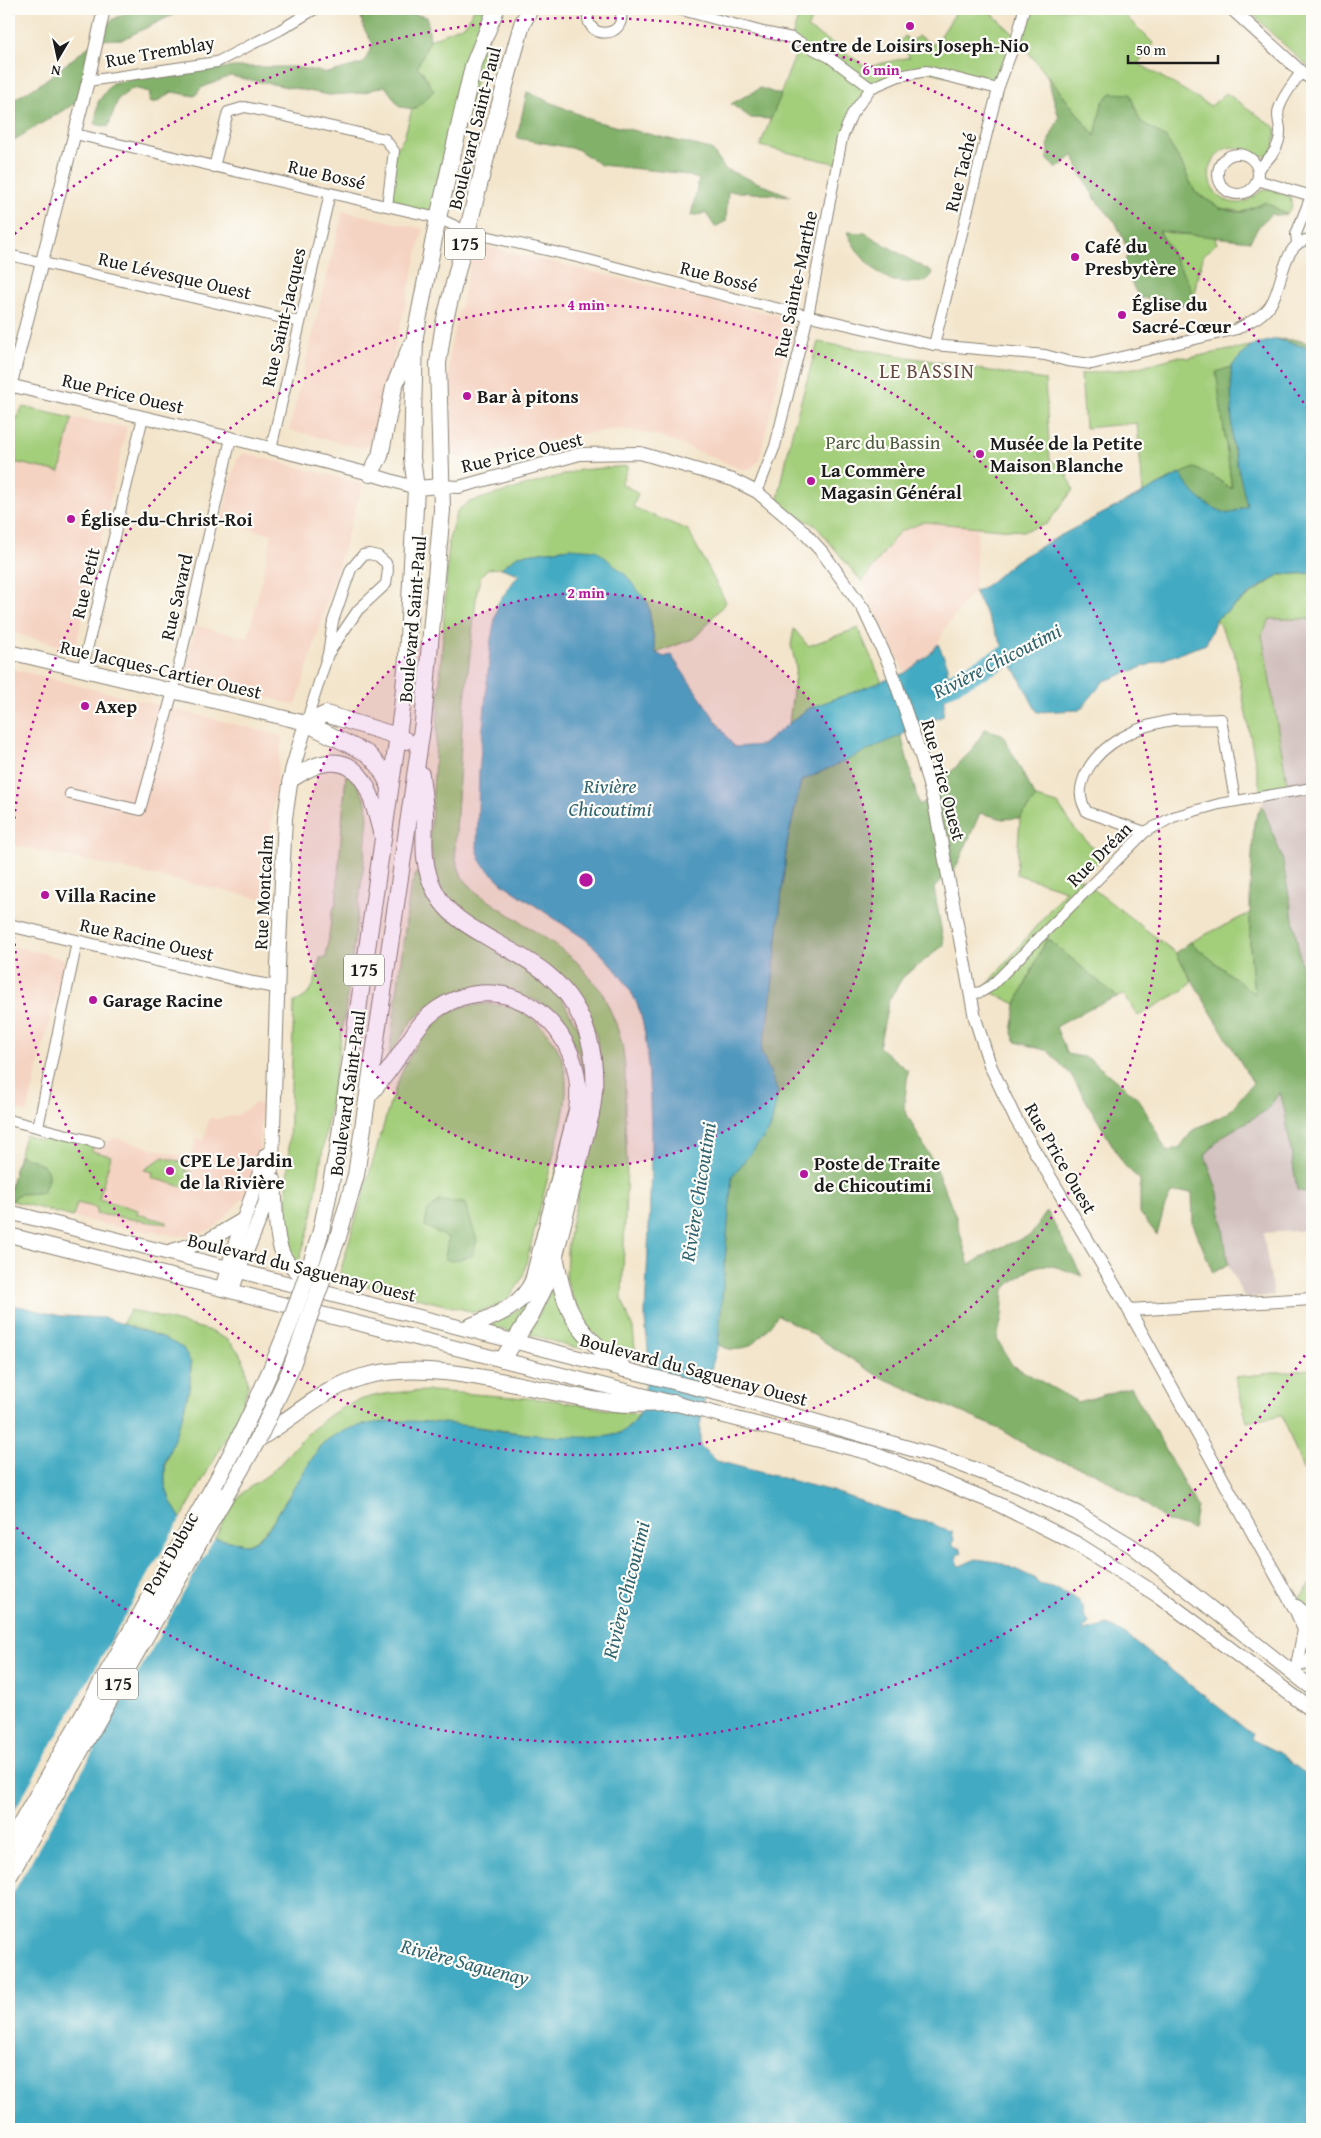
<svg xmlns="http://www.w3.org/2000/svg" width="1321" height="2138" viewBox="0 0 1321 2138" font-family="'Gentium Book Plus',serif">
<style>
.built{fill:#f5d3c2}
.industrial{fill:#d1c0bd}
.green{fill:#a3ce7a;stroke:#60754b}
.forest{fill:#82b16a;stroke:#4f6643}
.water{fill:#42aac2;stroke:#2f636f}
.pier{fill:#f3e5cb}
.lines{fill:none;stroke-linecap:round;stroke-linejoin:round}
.river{stroke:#42aac2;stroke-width:21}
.minor-casing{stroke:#888074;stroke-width:12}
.tertiary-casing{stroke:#888074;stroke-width:14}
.secondary-casing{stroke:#888074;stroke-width:16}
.primary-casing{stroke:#888074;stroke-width:18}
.minor{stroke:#fff;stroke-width:10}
.tertiary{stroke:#fff;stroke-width:12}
.secondary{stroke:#fff;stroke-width:14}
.primary{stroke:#fff;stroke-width:16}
.primary-bridge-casing{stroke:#888074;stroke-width:18;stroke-linecap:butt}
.primary-bridge{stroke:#fff;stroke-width:16}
.ring{fill:none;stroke:#b5179e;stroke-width:2.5;stroke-dasharray:2.5 5}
.poi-dot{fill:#b5179e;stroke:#fdfcf7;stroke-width:2}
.labels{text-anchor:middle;stroke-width:4.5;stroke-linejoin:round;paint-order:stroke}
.shield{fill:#fdfcf7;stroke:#605f5e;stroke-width:1}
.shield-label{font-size:18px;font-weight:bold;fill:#1c1c1c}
.poi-label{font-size:19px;font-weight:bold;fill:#1c1c1c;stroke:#fdfcf7;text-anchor:start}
.street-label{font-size:19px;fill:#1c1c1c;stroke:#fdfcf7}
.park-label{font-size:19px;fill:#4b5a3d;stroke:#fdfcf7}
.neighbourhood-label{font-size:20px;letter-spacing:1px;fill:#654740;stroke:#fdfcf7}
.water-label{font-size:20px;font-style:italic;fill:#2f636f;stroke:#fdfcf7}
.centre{fill:#b5179e;stroke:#fdfcf7;stroke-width:2.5}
.ring-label{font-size:15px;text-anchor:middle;font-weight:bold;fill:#b5179e;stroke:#fdfcf7;stroke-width:4.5;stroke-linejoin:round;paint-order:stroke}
</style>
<rect width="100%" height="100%" fill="#fdfcf7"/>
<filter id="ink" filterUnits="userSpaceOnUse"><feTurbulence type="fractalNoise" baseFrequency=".02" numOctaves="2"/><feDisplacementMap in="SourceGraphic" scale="10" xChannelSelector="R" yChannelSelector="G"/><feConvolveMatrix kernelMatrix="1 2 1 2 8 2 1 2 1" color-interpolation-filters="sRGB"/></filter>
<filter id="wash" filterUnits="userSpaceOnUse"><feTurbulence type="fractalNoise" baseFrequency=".0096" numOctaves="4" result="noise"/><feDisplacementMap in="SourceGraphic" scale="20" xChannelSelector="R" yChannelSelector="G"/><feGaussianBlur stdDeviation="1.12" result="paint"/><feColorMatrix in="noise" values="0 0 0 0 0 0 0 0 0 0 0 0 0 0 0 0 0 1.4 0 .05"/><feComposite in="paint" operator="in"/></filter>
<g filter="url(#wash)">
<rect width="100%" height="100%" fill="#f3e5cb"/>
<g class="built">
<path d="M343,211L423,229L376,430L370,443L363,448L289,430Z"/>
<path d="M483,246L792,319L759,461L749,470L739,468L660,436L620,429L581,434L460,459L450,452L449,353L473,254Z"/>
<path d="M72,418L127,427L75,649L9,632V461L60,472Z"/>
<path d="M244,453L363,484L296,705L184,676L196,626L248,638L272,534L221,522L237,459Z"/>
<path d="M924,522L978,526L974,591L946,626L938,644L930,654L905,673L862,582L899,533Z"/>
<path d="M9,668L282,736L272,815L267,900L9,844Z"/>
<path d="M9,945L65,959L27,1113L9,1108Z"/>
<path d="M255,1103L262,1105L260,1145L253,1177L243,1198L215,1227L200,1234L179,1236L101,1224L73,1217L93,1147L99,1149L114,1138L192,1159L196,1138L204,1140L209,1118L217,1119L238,1115Z"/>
</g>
<g class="industrial">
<path d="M1270,619H1312V1036L1308,1002L1261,793L1288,789L1262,634Z"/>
<path d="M1280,1091L1285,1112L1297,1190L1311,1194L1312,1230L1263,1233L1274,1296L1244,1297L1228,1264L1218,1193L1205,1155L1221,1137L1267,1110Z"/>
</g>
<g class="green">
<path d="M474,9H496L438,218L387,206L394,151L404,138L412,109H416L424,73L417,67L430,40L466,24Z"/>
<path d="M806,9H819L807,28L834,44L867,68L879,64L910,57L898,43L905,36L910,43L918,36L935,45L958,9H987L1017,37L1024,9H1119L1154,44L1138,63L1211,106L1226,93L1276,128L1274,150L1270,156C1249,157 1228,132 1212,163C1203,182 1218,204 1240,203C1252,202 1259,188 1271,189C1277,190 1284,194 1290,196L1292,207L1286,214L1277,209L1253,207L1243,212L1220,208L1195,192L1180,161L1166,138L1140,121L1102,103L1096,137L1017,38L998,89L927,71L871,88L852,114L838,164L760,146L800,43L792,38L799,13L804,12Z"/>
<path d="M1249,9H1312V70L1267,29Z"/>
<path d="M1159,230L1174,234L1214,236L1217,243L1204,254L1196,283L1195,309L1190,286Z"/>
<path d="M818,342L1045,380L1050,461L1064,466L1073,490L1047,524L1024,531L924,522L899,532L862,582L816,526L777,504L792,432Z"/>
<path d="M1250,346L1231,367L1217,372L1232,490C1191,460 1184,472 1143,493L1137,423L1085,428L1081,374L1135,368L1180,356L1188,358Z"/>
<path d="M23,407L72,418L60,472L9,461C9,442 12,423 23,407Z"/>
<path d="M628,466L621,484L635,491L638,494L633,507L688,530L726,602L695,638L656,653L648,603L570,548L519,555L501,568L487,569L481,576L477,590L462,726L455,849L456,860L462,877L477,893L554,944L577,962L602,992L616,1024L622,1044L625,1066V1120L627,1165L622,1299L633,1329L636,1358L609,1347L582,1322L566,1279L567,1250L571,1225L601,1097L602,1068L596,1035L584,1008L454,908L435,879L430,837L449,539L457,511L469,502L580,470Z"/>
<path d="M1312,573V619H1270L1262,634L1288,789L1261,793L1234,651L1216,619L1279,575Z"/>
<path d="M858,628L882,682L807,709L789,724L796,666L791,645L794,629L808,646Z"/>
<path d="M346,773L354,778L366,802L368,817L364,862L346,1007L311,1223L298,1264L287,1249L283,1225L286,1224L294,1002C315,996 316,977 320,958H326L332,912L336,904Z"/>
<path d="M1036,798L1058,804L1074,828L1103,858L1078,877L1176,953L1192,981L1184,990L1138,1016L1124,995L1117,997L1047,938L1016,1004L984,989L1066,890L1016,874L1020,818Z"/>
<path d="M416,873H419L426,891L532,971L559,994L582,1035L590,1084L541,1282L512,1332L493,1327L494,1323L518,1310L583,1071C579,1046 558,1007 532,999C525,997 515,999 509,999C483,1001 457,1002 432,1003L411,1022L389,1056L410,889Z"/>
<path d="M1250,913V949L1254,995L1190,942Z"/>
<path d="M490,1004C498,1005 508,1006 516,1009C527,1014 538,1022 546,1032C581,1071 562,1120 551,1165C542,1202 532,1239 523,1276C511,1300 500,1308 474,1312L338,1279L391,1100C405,1062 421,1022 462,1007C471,1004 481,1005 490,1004Z"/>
<path d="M25,1135L40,1140C56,1131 77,1143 93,1147L92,1151L111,1156L99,1199L138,1210L137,1214L167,1222V1224C143,1222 120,1216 96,1214L97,1208L77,1203L73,1217L9,1200V1192Z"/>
<path d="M163,1157L187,1164L185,1171L192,1172L188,1188L152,1178L153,1172L144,1170Z"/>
<path d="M553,1286L563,1318L583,1348L571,1347L529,1334Z"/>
<path d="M130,1310L208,1330L228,1340L238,1351L245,1364L248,1384L242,1409L181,1519C156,1483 164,1465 178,1428C186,1408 191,1384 191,1363L162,1337L122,1324Z"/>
<path d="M1312,1369V1493L1282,1415L1247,1422L1235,1377Z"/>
<path d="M432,1391L553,1400L639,1415C633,1422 628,1430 619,1433C578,1448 507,1428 464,1426C441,1424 418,1426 395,1426C368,1427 341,1427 320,1446C305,1467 270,1543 245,1544L215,1538C222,1525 229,1510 238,1498C248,1485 268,1478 279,1465C287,1457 293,1447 302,1439C345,1397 373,1392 432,1391Z"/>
<path d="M1312,1582V1620L1297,1602Z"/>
</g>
<g class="forest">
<path d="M133,9H185L123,39L97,40L77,102L9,143V102L39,85L97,40L110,21Z"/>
<path d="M372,9L400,11L427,17L430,40L417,67L423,73L434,91L415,109L400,107L385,86L362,93L329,95L230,76L201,88L195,96L172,92L157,102H149L150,92L133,88L118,99L108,127L95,124L98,102L112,83L163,73L235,67H294L328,73L364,63L373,44L364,29L361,16Z"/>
<path d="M1047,75L1095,136L1102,103L1111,93L1130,94L1140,121L1166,138L1180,161L1195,192L1220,208L1235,212H1243L1266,202L1286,214L1281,216L1271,214L1259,226L1250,241L1159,231L1190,286L1195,309L1166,299L1139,298L1123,266L1129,252L1116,223L1096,200L1081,174L1074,155L1056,169L1047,158L1049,140L1059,118Z"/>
<path d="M760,88L781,95L771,119L751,118L731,104Z"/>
<path d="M527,92L594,121L711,149L725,169L790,196L728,191L726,221L715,227L706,213L691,216L699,179L678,173L601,165L577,149L517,138Z"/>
<path d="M847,232L865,233L933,273C927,283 921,283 910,282C904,282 896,282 891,280C871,271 855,251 847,232Z"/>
<path d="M1276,339L1297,340L1312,344V349Z"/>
<path d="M1231,367L1232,442L1247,506L1228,514C1201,503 1196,499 1180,474L1194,468L1213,476L1232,489L1216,372Z"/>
<path d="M898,723L919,805L936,795L950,773L972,750L985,729L1002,734L1036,798L1020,818L1003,819L980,813L957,866L934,888L944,945L903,977L889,1000L879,1047L908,1071L904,1109L933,1162L955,1214L969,1265L994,1250L1031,1235L1047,1211L1082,1276C1039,1260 1039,1260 1004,1289L1002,1316L997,1339L1012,1365L1078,1402L1131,1387L1197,1507L1193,1529L1167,1521L1139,1500L1094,1472L1042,1455L1002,1430L878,1376L804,1329L778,1315C762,1335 748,1360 718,1345L732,1176L770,1130L778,1092L760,1051L769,1016L787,844L801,781L848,759Z"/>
<path d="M1262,805L1282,857L1308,1002L1312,1036V1194L1297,1190L1285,1112L1280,1092L1267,1110L1221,1137L1205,1155L1218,1193L1228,1264L1213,1273L1193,1224L1192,1192L1171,1193L1164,1209L1157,1235L1140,1213V1180L1124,1165L1071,1075L1048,1051L1016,1042L1012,1033L1016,1004L1047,938L1117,997L1090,1008L1056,1027L1067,1054L1088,1058L1139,1099L1167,1152L1180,1147L1193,1130L1228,1113L1253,1083L1176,953L1190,942L1254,994L1250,948V889L1254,822Z"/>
<path d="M19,1155C33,1160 53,1164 47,1182C45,1187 45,1190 42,1193L20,1194L17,1195L12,1201L9,1200V1192Z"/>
<path d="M439,1201L465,1203L477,1240L472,1256L452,1261L445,1259L448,1238L425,1226L427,1212Z"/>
</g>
<g class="water">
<path d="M1276,339L1312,349V573L1279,575L1257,589L1216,619L1206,644L1104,681L1080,710L1037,712L974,591C988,589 1006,566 1020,558C1072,528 1126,502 1180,474C1196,498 1201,503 1228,514L1247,506L1232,442L1231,367L1250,346Z"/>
<path d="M570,548L596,550L625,574L648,603L656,653L664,657L671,655L734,747L762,745L807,709L905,673L930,654L938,644L948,666L943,716L801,781L787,844L769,1016L761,1051L778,1092L770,1130L732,1176L718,1345L708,1380L700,1426V1446L717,1461L832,1491L915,1520L933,1523L939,1528L952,1532L954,1540L951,1545L961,1549L962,1552L958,1555L957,1564L960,1566L976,1559L998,1562L1017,1570L1034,1578L1039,1584L1055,1588L1078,1600L1083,1607L1085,1618L1090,1622L1083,1630L1084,1631L1108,1625L1126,1635L1253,1734L1251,1739L1279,1753L1312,1779V2129H9V1304L61,1316L105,1318L162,1337L183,1348L191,1363L190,1384L183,1414L165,1463V1485L171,1502L181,1519L215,1538L245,1544C255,1544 261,1536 268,1529L320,1446C364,1404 463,1426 518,1433C537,1435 557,1437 576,1437C591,1437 613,1439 625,1430C630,1427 636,1420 639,1415C643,1405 648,1372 648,1361C649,1346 645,1331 645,1315C648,1243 653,1171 650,1099C648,1070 648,1040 640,1012C631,984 607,958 585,939L503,884L482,864L477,849L479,771L491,639L498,603L519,574L501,568L519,555Z"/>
</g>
<path class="pier" d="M182,1516L216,1536L9,1900V1820Z"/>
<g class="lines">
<path class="river" d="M920,700L1033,642"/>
</g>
</g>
<g filter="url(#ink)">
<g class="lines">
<defs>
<g id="minor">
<path d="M589,9C580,41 630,40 620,9"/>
<path d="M678,9L763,32L792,38L829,57L871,88L899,76L927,71L998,89"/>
<path d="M88,81L217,62L280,30L315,9"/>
<path d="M75,134L438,218L468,232L581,258L737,299L934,345L1045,355L1067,361L1092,364L1237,329C1249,322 1264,316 1271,304C1284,283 1282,240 1312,239"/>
<circle cx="1238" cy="174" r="20"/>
<path d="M214,167L228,112L245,107L385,139L394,151L387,206"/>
<path d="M1258,169C1270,158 1281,147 1280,129C1279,121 1276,114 1280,106C1284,94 1294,83 1301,72"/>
<path d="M1257,180L1312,196"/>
<path d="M1297,242L1296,234L1311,196"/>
<path d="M9,255L300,322"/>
<path d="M934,345L998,89L1017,37L1024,9"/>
<path d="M271,449L330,193"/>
<path d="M757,492L775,446L808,316L842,138L852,114L871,88"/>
<path d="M82,670L143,417"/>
<path d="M306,723L328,654L333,621L351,569L363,555L369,554L378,556L386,563L388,570L386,584L358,610L328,654"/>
<path d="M70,794L140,810L173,691L231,438"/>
<path d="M1145,832L1087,812C1079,799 1079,789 1085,775C1099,743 1141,724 1174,720C1190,719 1206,720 1221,719L1234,794"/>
<path d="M970,994L981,992L991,986L1145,832L1173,817L1219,804L1312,788"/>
<path d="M9,1120L99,1143"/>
<path d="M38,1127L77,942"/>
</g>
<g id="tertiary">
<path d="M1232,9L1301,72L1312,79"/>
<path d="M9,385L231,438L370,474L416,488"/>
<path d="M9,391L88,81L104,9"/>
<path d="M441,486L459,487L580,454L640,453L733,480L757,492L802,530L823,553L864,610L890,666L922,759L934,803L975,1018L990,1065L1014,1116L1129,1310L1296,1611L1304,1630L1297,1666"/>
<path d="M9,925L253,983L277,987"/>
<path d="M1129,1310L1312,1299"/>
<path d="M1297,1606L1307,1615L1312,1625"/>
<path d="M1297,1666L1308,1662L1312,1657"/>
</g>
<g id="secondary">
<path d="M416,488L441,486"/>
<path d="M9,652L306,723L292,771L285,818L278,965L272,1161C270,1176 269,1190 265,1204C255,1234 240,1261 232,1291"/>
<path d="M274,1180C276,1201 274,1241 285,1258C292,1269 303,1277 313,1286"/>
<path d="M9,1212L724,1395L943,1458L1019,1486L1077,1513L1132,1546L1312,1688"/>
<path d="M9,1235L871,1453L998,1504L1077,1544L1159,1596L1312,1710"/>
<path d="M169,1252L209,1240L243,1220"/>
<path d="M222,1289L234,1248L266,1155"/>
</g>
<g id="primary">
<path d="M370,474L380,456L394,387L411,345"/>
<path d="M306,723L326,714L397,736L407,741"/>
<path d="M306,723L368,754L379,766L390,787"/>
<path d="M421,774C422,788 425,802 425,816C424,843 422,868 436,893C448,916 472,928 494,941C511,951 530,960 546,973C589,1008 601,1062 591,1114L555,1255L546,1284L531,1315L503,1359"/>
<path d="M291,779C300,774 311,766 322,764C365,754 373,802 381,832"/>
<path d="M368,1096C377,1085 386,1075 394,1063C409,1043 417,1022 439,1008C512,962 589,1032 577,1110L533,1281C520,1309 493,1316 467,1328"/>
<path d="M321,1231L338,1148L402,708L407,658L416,488L412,458L415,336L438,218L473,66L496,9"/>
<path d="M338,1237L356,1175L423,722L442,510L438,363L444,323L495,122L522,24L530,9"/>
<path d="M556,1260C566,1319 579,1332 624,1369"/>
<path d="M9,1845L215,1484"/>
<path d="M9,1876L258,1439C293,1418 322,1389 362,1377C435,1355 539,1394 614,1403C633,1405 655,1403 675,1403"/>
</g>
</defs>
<use href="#minor" class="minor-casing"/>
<use href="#tertiary" class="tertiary-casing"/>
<use href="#secondary" class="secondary-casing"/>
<use href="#primary" class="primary-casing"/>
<use href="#minor" class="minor"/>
<use href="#tertiary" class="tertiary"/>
<use href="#secondary" class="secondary"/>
<use href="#primary" class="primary"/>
<defs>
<g id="primary-bridge">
<path d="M258,1439L289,1373L338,1237"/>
<path d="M215,1484C259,1403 295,1320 321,1231"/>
</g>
</defs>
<use href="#primary-bridge" class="primary-bridge-casing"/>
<use href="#primary-bridge" class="primary-bridge"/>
</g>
</g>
<circle cx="586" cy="880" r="287" fill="#b5179e" fill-opacity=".12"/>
<g class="ring">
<circle cx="586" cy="880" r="287"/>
<circle cx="586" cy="880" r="575"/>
<path d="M1309 1349A862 862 0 0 1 9 1521M9 239A862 862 0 0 1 1309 411"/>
</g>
<g class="poi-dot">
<circle cx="910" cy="26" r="5"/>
<circle cx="1075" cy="257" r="5"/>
<circle cx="1122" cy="315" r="5"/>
<circle cx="467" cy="396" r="5"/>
<circle cx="980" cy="454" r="5"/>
<circle cx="811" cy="481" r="5"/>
<circle cx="71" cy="519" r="5"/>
<circle cx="85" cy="706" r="5"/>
<circle cx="45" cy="895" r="5"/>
<circle cx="93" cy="1000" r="5"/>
<circle cx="170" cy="1171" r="5"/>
<circle cx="804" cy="1174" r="5"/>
</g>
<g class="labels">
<g class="shield">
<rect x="445" y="228.5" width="40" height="31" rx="4"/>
<rect x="344" y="954.5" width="40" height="31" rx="4"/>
<rect x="98" y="1668.5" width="40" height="31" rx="4"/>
</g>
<g class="shield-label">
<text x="465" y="250">175</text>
<text x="364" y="976">175</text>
<text x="118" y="1690">175</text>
</g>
<g class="poi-label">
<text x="910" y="52" text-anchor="middle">Centre de Loisirs Joseph-Nio</text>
<text x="1085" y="253">Café du<tspan x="1085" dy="22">Presbytère</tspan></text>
<text x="1132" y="311">Église du<tspan x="1132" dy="22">Sacré-Cœur</tspan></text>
<text x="477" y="403">Bar à pitons</text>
<text x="990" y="450">Musée de la Petite<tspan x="990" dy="22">Maison Blanche</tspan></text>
<text x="821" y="477">La Commère<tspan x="821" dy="22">Magasin Général</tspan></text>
<text x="81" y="526">Église-du-Christ-Roi</text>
<text x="95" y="713">Axep</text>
<text x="55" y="902">Villa Racine</text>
<text x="103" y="1007">Garage Racine</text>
<text x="180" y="1167">CPE Le Jardin<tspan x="180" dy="22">de la Rivière</tspan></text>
<text x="814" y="1170">Poste de Traite<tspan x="814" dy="22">de Chicoutimi</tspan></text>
</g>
<g class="street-label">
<text transform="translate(160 51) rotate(-10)" y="7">Rue Tremblay</text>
<text transform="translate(474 128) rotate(-76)" y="7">Boulevard Saint-Paul</text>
<text transform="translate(960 172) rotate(-76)" y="7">Rue Taché</text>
<text transform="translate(327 174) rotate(13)" y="7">Rue Bossé</text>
<text transform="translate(175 275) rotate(13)" y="7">Rue Lévesque Ouest</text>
<text transform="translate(719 276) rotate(14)" y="7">Rue Bossé</text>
<text transform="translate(795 284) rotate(-78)" y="7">Rue Sainte-Marthe</text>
<text transform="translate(283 317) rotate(-77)" y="7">Rue Saint-Jacques</text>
<text transform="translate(123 393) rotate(13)" y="7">Rue Price Ouest</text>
<text transform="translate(522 452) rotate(-13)" y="7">Rue Price Ouest</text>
<text transform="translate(85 583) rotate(-77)" y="7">Rue Petit</text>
<text transform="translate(176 597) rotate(-77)" y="7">Rue Savard</text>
<text transform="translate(412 619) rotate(-85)" y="7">Boulevard Saint-Paul</text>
<text transform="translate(161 669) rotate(13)" y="7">Rue Jacques-Cartier Ouest</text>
<text transform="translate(944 780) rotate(75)" y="7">Rue Price Ouest</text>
<text transform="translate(1099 854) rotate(-45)" y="7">Rue Dréan</text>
<text transform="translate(263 892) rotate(-87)" y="7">Rue Montcalm</text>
<text transform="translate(147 939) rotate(13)" y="7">Rue Racine Ouest</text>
<text transform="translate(347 1093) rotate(-82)" y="7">Boulevard Saint-Paul</text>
<text transform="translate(1061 1158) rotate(60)" y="7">Rue Price Ouest</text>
<text transform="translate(302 1267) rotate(14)" y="7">Boulevard du Saguenay Ouest</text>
<text transform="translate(694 1369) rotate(15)" y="7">Boulevard du Saguenay Ouest</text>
<text transform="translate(170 1553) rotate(-60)" y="7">Pont Dubuc</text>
</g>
<g class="park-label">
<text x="883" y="449">Parc du Bassin</text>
</g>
<g class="neighbourhood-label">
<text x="927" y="378">LE BASSIN</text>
</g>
<g class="water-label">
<text transform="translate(997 661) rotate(-27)" y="7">Rivière Chicoutimi</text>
<text x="610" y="793">Rivière<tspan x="610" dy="23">Chicoutimi</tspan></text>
<text transform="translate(698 1192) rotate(-81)" y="7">Rivière Chicoutimi</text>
<text transform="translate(626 1590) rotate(-76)" y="7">Rivière Chicoutimi</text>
<text transform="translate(465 1962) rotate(15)" y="7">Rivière Saguenay</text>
</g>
</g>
<circle cx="586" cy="880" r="8" class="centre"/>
<g class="ring-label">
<text x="881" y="75">6 min</text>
<text x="586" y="310">4 min</text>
<text x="586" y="598">2 min</text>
</g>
<rect width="1321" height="2138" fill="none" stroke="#fdfcf7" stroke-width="30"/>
<g transform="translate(58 58) rotate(189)" stroke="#fdfcf7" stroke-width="4" paint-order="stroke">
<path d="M0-4L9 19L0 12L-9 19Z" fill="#1c1c1c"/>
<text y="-8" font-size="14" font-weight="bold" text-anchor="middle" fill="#1c1c1c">N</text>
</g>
<path d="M1128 55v8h90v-8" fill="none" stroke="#1c1c1c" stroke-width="2.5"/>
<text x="1136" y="55" font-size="15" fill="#1c1c1c" stroke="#fdfcf7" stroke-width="4" paint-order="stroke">50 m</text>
</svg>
